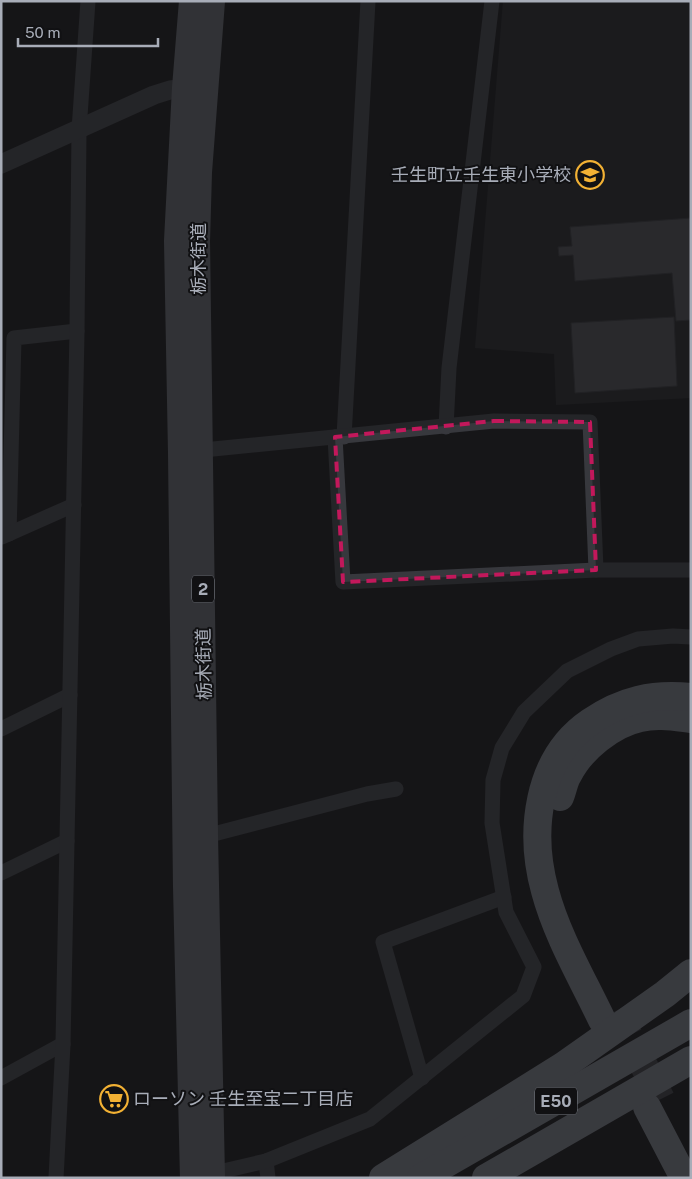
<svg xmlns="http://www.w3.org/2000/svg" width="692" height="1179" viewBox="0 0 692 1179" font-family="'Public Sans','Noto Sans JP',sans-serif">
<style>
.built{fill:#222225}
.building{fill:#404145;stroke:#303034}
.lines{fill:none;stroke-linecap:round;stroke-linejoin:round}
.motorway-tunnel{stroke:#333438;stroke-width:28;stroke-dasharray:28 14;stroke-linecap:butt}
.minor{stroke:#37383d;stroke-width:15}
.tertiary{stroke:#37383d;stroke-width:19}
.primary{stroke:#53555c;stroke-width:24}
.motorway{stroke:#63666e;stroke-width:28}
.marked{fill:none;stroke:#c2185b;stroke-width:4;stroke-dasharray:10 6;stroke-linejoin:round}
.labels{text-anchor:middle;stroke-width:4;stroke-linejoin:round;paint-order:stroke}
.shield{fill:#111113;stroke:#7b7e86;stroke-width:1}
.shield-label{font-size:16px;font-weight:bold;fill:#a8adb8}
.poi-label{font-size:18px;fill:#a8adb8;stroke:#111113;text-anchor:end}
.street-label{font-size:18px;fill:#a8adb8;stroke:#111113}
</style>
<rect width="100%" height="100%" fill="#161618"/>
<path class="built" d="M503,1H691V398L556,405L554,354L475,348Z"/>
<g class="building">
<path d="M691,218V320L676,321L672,273L575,281L573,255L559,256L558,247L572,246L570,227Z"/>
<path d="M674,317L677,386L575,393L571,323Z"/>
</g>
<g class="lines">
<path class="motorway-tunnel" d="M616,1011L661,1099"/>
<g class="minor">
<path d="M446,427L449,368L492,1"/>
<path d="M335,437L343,582L596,570"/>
<path d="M344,437L368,1"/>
<path d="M193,451L494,421L590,422L596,570H691"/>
<path d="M9,534L14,338L77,331"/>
<path d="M2,537L74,505"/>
<path d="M1,729L70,695"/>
<path d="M206,836L367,794L396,789"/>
<path d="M1,873L67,841"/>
<path d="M1,1078L63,1044"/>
<path d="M422,1078L383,942L504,897"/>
<path d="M266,1161L268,1178"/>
<path d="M206,1175L266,1161L370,1119L523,996L534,967L506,912L492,823L493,780L502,748L524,712L567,671L611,649L638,639L673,636L691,637"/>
<path d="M56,1178L63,1044L77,331L79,130L88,1"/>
</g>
<path class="tertiary" d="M1,164L154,95L170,90L197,87"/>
<g class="primary">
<path d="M191,1L184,88L176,241L180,452L185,886L192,1178"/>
<path d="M213,1178L206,836L198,241L200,172L213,1"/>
</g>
<g class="motorway">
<path d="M560,797C563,790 564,781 568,775C581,749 612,724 640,718C657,714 674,717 691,719"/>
<path d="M602,1020C582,978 557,936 545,891C529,833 536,759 590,722C622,700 653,693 691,697"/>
<path d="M647,1107L684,1178"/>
<path d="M383,1178L563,1066L665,994L691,973"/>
<path d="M421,1178L691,1023"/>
<path d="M486,1178L691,1060"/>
</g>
</g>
<path d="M0 0H692V1179H0ZM494,421L590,422L596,570L343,582L335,437Z" fill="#161618" fill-opacity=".55" fill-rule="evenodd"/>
<path class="marked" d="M494,421L590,422L596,570L343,582L335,437Z"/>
<defs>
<symbol id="school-ring" viewBox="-11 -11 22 22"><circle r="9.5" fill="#111113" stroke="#f2b134" stroke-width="1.5"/><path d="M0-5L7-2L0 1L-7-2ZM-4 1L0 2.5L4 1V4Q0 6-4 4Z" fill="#f2b134"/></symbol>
<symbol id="supermarket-ring" viewBox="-11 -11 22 22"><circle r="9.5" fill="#111113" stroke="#f2b134" stroke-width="1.5"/><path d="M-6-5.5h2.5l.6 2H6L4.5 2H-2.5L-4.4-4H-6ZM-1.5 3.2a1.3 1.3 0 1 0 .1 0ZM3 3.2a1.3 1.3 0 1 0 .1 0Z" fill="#f2b134"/></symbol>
</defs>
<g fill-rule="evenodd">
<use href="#school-ring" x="574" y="159" width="32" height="32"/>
<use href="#supermarket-ring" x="98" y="1083" width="32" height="32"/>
</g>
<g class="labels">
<g class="shield">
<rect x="192" y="575.5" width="22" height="27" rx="4"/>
<rect x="535" y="1087.5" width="42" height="27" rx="4"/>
</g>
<g class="shield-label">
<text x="203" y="595">2</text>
<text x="556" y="1107">E50</text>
</g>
<g class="poi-label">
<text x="571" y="181">壬生町立壬生東小学校</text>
<text x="133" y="1105" text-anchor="start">ローソン 壬生至宝二丁目店</text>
</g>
<g class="street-label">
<text transform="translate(199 259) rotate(-90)" y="6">栃木街道</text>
<text transform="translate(204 664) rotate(-91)" y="6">栃木街道</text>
</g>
</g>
<rect width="692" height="1179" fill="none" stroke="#a8adb8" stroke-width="5"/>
<path d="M18 38v8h140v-8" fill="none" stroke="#a8adb8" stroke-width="2.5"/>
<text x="25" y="38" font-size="15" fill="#a8adb8" stroke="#111113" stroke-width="4" paint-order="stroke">50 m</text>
</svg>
